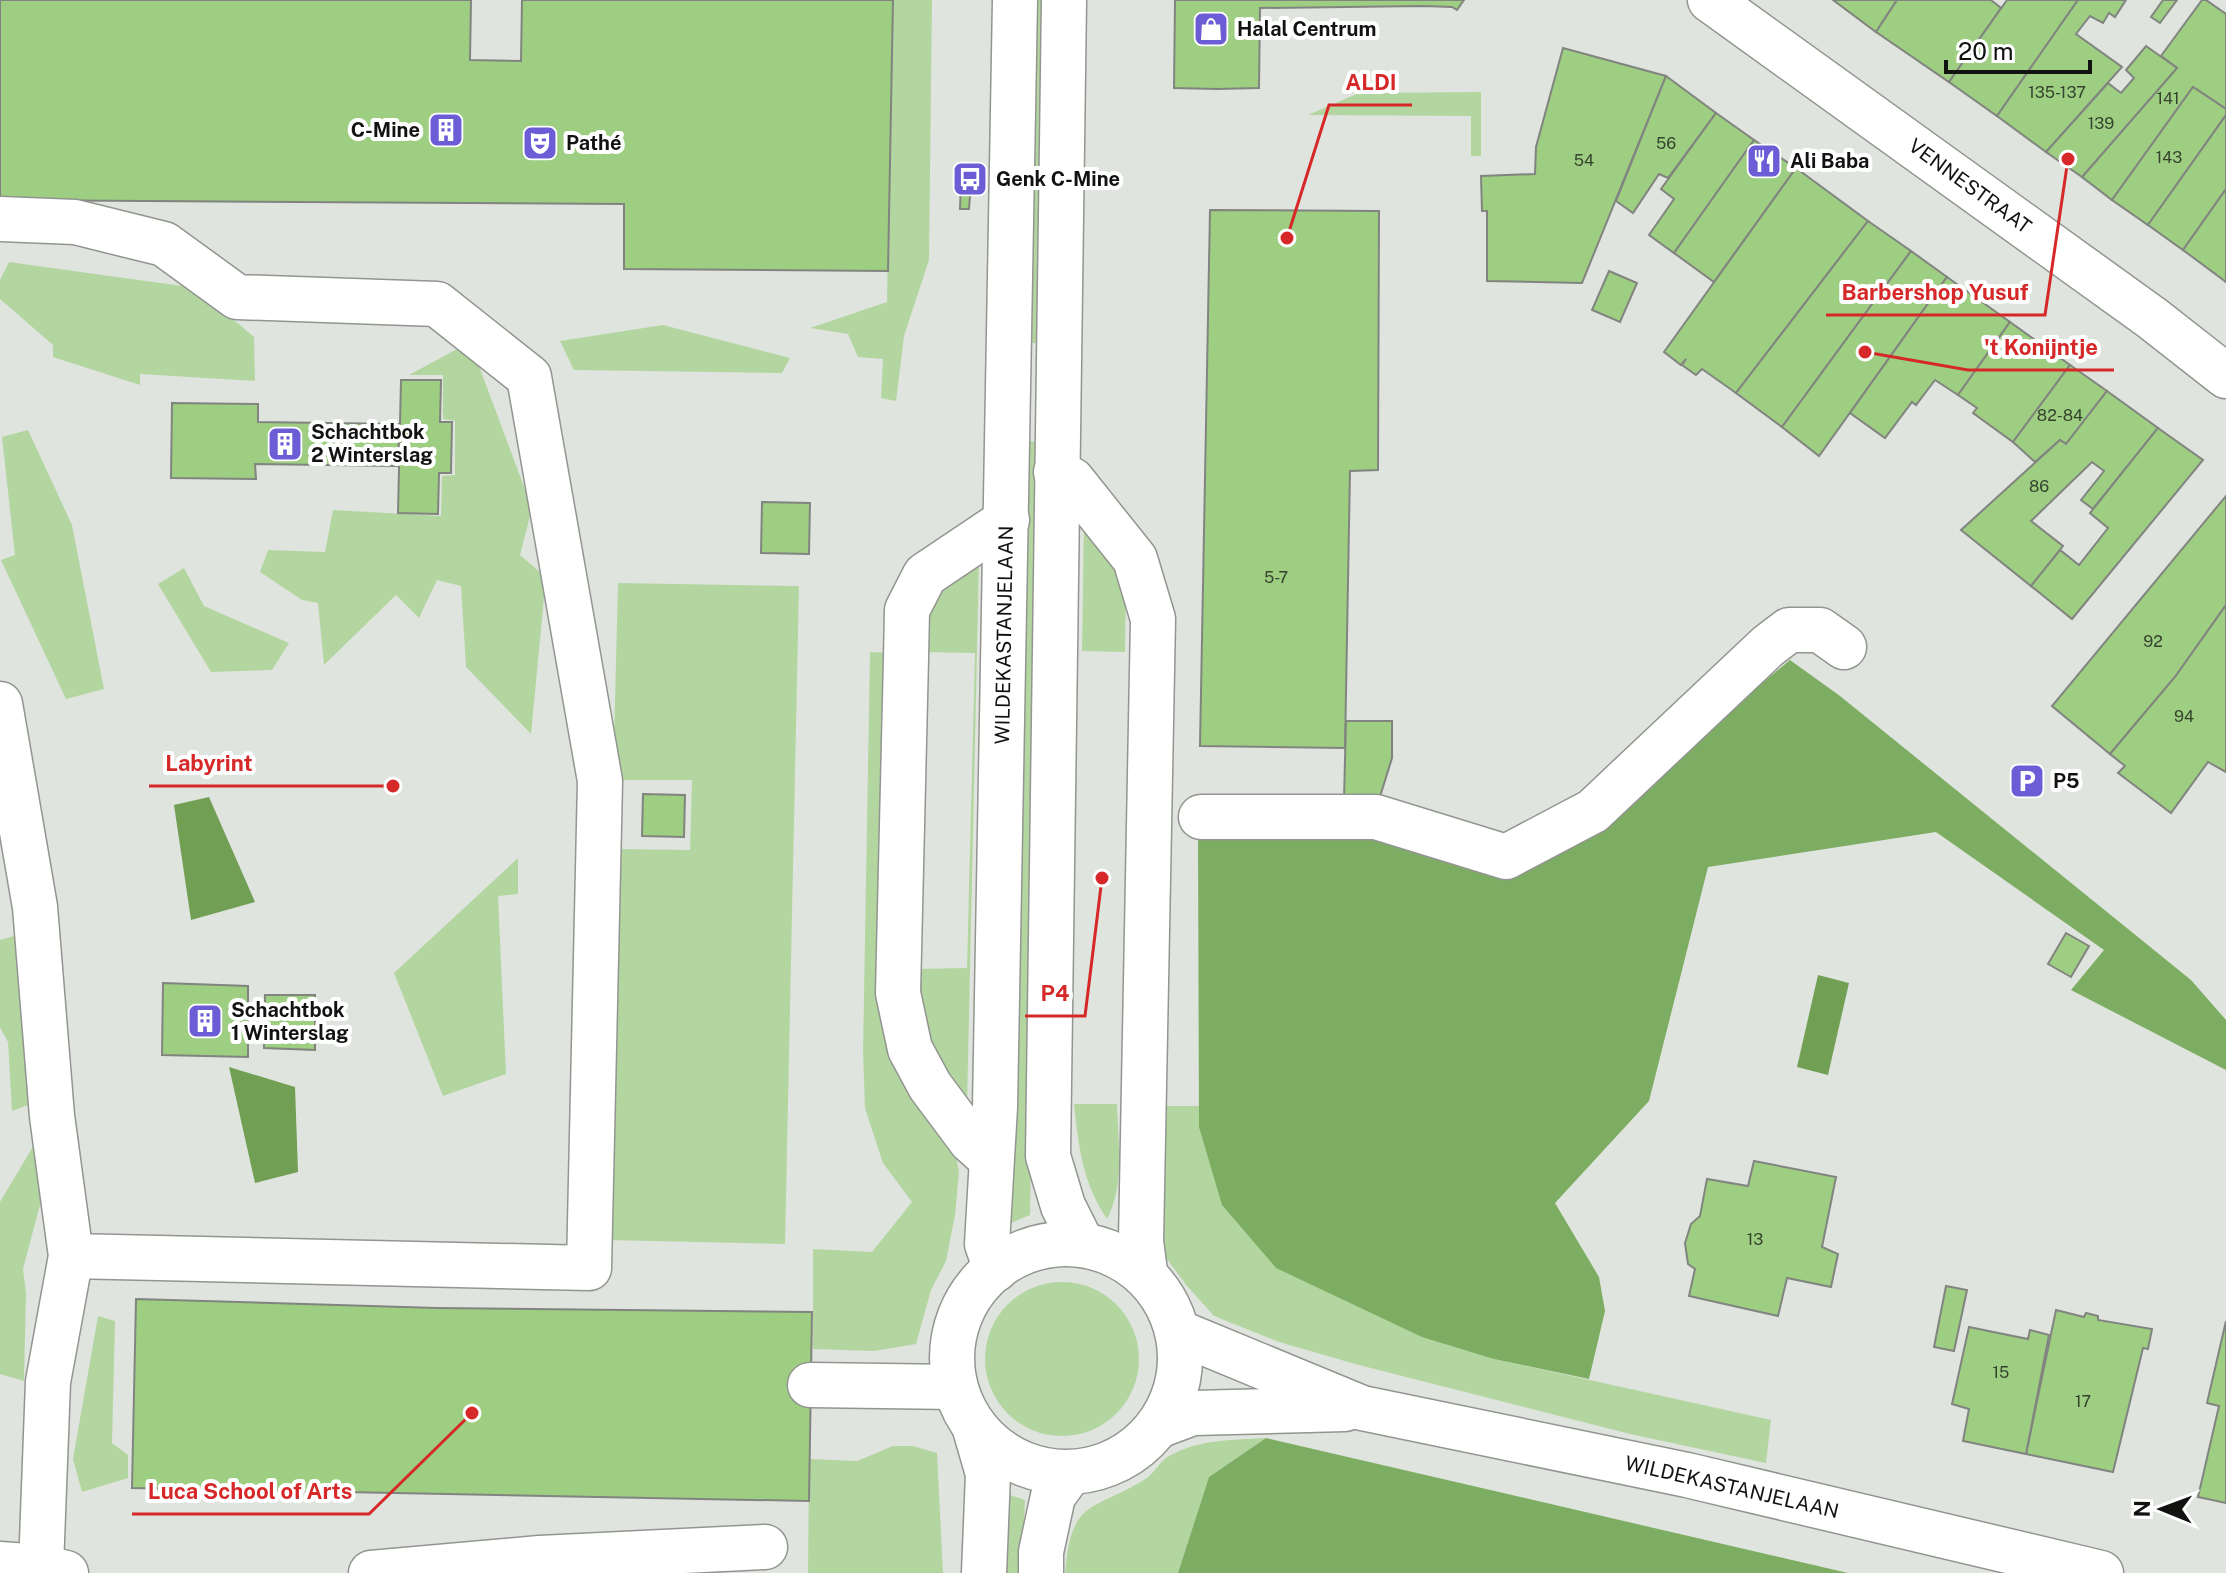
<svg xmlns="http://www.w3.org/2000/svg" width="2226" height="1573" viewBox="0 0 2226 1573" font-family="'Public Sans',sans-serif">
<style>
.green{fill:#b3d6a1}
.forest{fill:#7dad62}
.water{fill:#71a055}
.building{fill:#9dce82;stroke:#81847f;stroke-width:2}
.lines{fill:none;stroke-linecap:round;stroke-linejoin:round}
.minor-casing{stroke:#929590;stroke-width:47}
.minor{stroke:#fff;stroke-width:44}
.labels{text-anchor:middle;stroke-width:8;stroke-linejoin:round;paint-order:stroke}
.number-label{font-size:16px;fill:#35422d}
.poi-label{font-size:20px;font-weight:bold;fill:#121311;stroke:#fff;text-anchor:start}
.street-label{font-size:20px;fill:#121311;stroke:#fff}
.leader{fill:none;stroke:#d62828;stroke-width:3}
.callout-dot{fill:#d62828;stroke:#fff;stroke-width:3}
.callout-label{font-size:22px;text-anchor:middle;font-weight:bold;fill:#d62828;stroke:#fff;stroke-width:8;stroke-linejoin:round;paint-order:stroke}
</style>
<rect width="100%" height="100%" fill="#e0e4de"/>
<g class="green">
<path d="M892,0H932L929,260L904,336L896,401L881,398L883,359L858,357L848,334L810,328L887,302Z"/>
<path d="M1027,0H1050L1047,343H1023Z"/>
<path d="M1481,92V156H1471V116L1308,115L1359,93Z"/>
<path d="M9,262L196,288L254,337L255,381L140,374V385L53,357V345L0,299V280Z"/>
<path d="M663,325L790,358L782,373L574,370L560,341Z"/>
<path d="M470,342L532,508L520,555L546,577L531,734L466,667L461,586L437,580L419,618L396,595L324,665L318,603L302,600L260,572L268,550L325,552L333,510L441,516L442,476L455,475V421L443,419V375H409Z"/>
<path d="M28,430L72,525L104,689L66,699L1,560L15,555L2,437Z"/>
<path d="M1022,441L1044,442L1030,1215L1006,1225Z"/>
<path d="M1084,519L1126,584L1125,652L1082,651Z"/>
<path d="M979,560L967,1107L926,1058L912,969L967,968L975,653L920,652L931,589Z"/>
<path d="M184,568L204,606L289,643L272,670L211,672L158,584Z"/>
<path d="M618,583L799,586L785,1244L607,1240L615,849L690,850L692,780H613Z"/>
<path d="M870,652L892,653L884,1002L955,1151L959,1172L955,1215L946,1261L931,1290L916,1344L874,1351L813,1349V1249L872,1252L912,1202L883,1163L865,1108L863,1052Z"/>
<path d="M518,858V894L498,896L506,1074L443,1096L394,973Z"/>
<path d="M27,932L39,1101L12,1111L8,1042L0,1027V940Z"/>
<path d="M1074,1104H1117C1118,1141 1125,1186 1107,1219C1082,1181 1079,1148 1074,1104Z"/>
<path d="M1165,1106H1199V1127L1494,1359L1771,1420L1766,1463L1630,1434L1355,1364L1279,1342L1214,1316L1187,1286L1164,1255Z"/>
<path d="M41,1133L50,1167L23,1269L26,1293L24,1381L0,1374V1202Z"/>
<circle cx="1062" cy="1359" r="77"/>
<path d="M98,1316L115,1321L112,1443L128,1455V1478L82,1492L73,1459Z"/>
<path d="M1266,1438L1209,1477L1178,1573H1065C1071,1496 1094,1512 1147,1478C1155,1472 1160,1461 1169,1456C1199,1439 1233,1440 1266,1438Z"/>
<path d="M893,1446H913L937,1453L943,1573H808L809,1459L857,1461Z"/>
<path d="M998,1491L1025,1500L1022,1573H996Z"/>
</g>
<g class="forest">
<path d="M1790,660L1840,696L2191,980L2226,1020V1070L2071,990L2104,950L1936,832L1708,867L1649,1101L1555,1203L1599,1277L1605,1311L1589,1379L1494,1359L1422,1337L1276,1268L1222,1205L1199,1127L1198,834L1300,832L1567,846Z"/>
<path d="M1266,1438L1848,1573H1178L1209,1477Z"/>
</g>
<g class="water">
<path d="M209,797L255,902L191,920L174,805Z"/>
<path d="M1818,975L1849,983L1828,1075L1797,1067Z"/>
<path d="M229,1067L295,1087L298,1172L255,1183Z"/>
</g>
<g class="building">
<path d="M0,0H471L470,60L521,61L522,0H893L888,271L624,269V204L0,200Z"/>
<path d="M1175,0H1464L1457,10L1452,7L1423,6L1260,8L1259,88L1217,89L1174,88Z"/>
<path d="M1833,0H1897L1876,32Z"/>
<path d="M1897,0H1991L2001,8L1949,82L1876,32Z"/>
<path d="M2007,0H2078L1997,116L1949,82Z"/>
<path d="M2078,0H2126L2115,17L2109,13L2103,23L2090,16L2076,34L2122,67L2046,152L1997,116Z"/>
<path d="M2163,0H2177L2160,23L2151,17Z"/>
<path d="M2202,0H2206L2226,14V109L2193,87L2112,200L2082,177L2177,68L2161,56Z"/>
<path d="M2146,46L2177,68L2082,177L2046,152L2108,83L2121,93L2134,78L2126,70Z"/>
<path d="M1563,48L1666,76L1582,283L1487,281V211H1482L1481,176L1535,174L1536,147Z"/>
<path d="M1666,76L1716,113L1668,178L1659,174L1633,213L1616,201Z"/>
<path d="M2193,87L2226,109V115L2148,225L2112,200Z"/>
<path d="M1716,113L1754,140L1674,253L1649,235L1674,199L1661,189Z"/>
<path d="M2226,115V189L2183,250L2148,225Z"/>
<path d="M1754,140L1796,168L1714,282L1674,253Z"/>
<path d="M1796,168L1868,221L1736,393L1702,369L1696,375L1682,365L1686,359L1681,365L1664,352Z"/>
<path d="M961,182H971L969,209H960Z"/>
<path d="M2226,189V282L2183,250Z"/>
<path d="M1210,210L1379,211L1378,470L1350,471L1345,748L1200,746Z"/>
<path d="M1868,221L1911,251L1782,427L1736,393Z"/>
<path d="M1911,251L1947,277L1819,456L1782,427Z"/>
<path d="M1609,271L1637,283L1620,322L1592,310Z"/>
<path d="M1947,277L2010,322L1958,395L1935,380L1916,405L1912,402L1885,438L1850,413Z"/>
<path d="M2010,322L2070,365L2013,442L1973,413L1977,408L1958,395Z"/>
<path d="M2070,365L2107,391L2066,444L2060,440L2035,462L2013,442Z"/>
<path d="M401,380H441L440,422H452L451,473H439L438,514L398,513Z"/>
<path d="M2107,391L2158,428L2093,509L2081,500L2104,471L2092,462L2031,521L2063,546L2031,586L1961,530L2060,440L2066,444Z"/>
<path d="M172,403L258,404V422L399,424L398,466L255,464L256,479L171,478Z"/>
<path d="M2158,428L2203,460L2072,619L2031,586L2060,550L2079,565L2108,528L2090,513Z"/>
<path d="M2226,496V605L2175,677L2110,754L2052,706Z"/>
<path d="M762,502L810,503L809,554L761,553Z"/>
<path d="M2226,605V772L2208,762L2171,813L2118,773L2125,766L2110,754L2175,677Z"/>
<path d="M1346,721H1392V758L1378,803L1344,799Z"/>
<path d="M643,794L685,795L684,837L642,836Z"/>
<path d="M2066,933L2089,946L2071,977L2048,964Z"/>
<path d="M163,983L248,986V1057L162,1055Z"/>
<path d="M265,995H315V1050L264,1048Z"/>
<path d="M1754,1161L1836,1177L1822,1247L1838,1254L1831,1287L1787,1278L1778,1316L1689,1296L1695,1269L1688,1264L1685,1243L1691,1224L1700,1216L1707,1179L1748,1186Z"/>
<path d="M1946,1286L1967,1290L1954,1351L1934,1347Z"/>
<path d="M136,1299L437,1308L812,1312L809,1501L132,1488Z"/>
<path d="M2056,1310L2084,1317L2086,1313L2098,1316V1320L2152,1329L2148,1349L2143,1348L2113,1472L2026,1454Z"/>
<path d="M2226,1321V1503L2198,1497L2219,1406L2207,1403Z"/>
<path d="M1969,1327L2028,1339L2030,1330L2049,1335L2026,1454L1963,1441L1969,1409L1952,1404Z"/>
</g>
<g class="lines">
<defs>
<g id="minor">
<path d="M1064,0L1048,1156L1063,1206L1082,1244"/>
<path d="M1710,0L2152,318L2226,376"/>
<path d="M0,219L75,222L164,244L237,297L437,304L529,377L600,781L589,1268L71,1256"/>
<path d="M1056,472L1072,480L1135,559L1153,619L1141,1241L1145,1272"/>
<path d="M0,704L35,907L52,1116L71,1256L48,1382L41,1567"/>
<path d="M1201,817H1376L1506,857L1593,811L1768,646L1789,630H1820L1844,647"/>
<path d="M991,1159L971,1141L930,1086L910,1049L898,993L906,658L907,610L925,575L1007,520"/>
<circle cx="1066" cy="1358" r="114"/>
<path d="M996,1269L987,1244L995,1107L1015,0"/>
<path d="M1178,1332L1362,1408L1687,1475L2101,1573"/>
<path d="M810,1385L955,1387"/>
<path d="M1158,1426L1193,1413L1345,1409"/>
<path d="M975,1429L988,1474L984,1573"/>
<path d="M0,1564L41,1567L66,1573"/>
<path d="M371,1573L540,1558L765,1547"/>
<path d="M1041,1573V1552L1053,1496L1069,1474"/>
</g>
</defs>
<use href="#minor" class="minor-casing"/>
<use href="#minor" class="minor"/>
</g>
<defs>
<symbol id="shop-square" viewBox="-11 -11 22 22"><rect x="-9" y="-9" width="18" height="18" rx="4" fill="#6c5cd6" stroke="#fff"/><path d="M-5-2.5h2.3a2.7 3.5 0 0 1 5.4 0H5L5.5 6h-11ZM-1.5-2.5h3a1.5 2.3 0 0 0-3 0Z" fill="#fff"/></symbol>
<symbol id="building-square" viewBox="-11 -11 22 22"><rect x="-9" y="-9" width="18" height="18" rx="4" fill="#6c5cd6" stroke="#fff"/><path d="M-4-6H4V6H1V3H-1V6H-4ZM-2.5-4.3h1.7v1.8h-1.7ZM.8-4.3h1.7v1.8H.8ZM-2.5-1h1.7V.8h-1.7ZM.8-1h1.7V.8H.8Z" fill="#fff"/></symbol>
<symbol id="theatre-square" viewBox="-11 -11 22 22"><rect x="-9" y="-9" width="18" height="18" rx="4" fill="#6c5cd6" stroke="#fff"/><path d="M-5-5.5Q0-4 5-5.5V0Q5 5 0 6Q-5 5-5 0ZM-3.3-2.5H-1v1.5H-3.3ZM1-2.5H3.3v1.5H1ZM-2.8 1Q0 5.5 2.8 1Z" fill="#fff"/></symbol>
<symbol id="restaurant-square" viewBox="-11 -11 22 22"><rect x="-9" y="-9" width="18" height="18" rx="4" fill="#6c5cd6" stroke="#fff"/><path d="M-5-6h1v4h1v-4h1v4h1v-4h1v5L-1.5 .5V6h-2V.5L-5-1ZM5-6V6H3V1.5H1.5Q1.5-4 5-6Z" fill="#fff"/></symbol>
<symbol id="bus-square" viewBox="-11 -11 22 22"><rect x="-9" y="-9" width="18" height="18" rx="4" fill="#6c5cd6" stroke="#fff"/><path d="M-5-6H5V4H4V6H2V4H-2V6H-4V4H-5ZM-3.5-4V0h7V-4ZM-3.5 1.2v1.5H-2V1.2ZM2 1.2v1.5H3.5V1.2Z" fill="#fff"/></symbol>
<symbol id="parking-square" viewBox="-11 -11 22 22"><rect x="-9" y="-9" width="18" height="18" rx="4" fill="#6c5cd6" stroke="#fff"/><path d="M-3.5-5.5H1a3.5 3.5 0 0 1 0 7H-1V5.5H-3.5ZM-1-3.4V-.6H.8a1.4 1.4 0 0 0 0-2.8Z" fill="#fff"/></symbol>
</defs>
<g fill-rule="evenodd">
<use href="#shop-square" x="1191" y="9" width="40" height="40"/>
<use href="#building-square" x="426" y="110" width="40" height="40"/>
<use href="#theatre-square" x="520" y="123" width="40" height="40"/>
<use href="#restaurant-square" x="1744" y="141" width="40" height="40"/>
<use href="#bus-square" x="950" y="159" width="40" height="40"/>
<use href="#building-square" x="265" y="424" width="40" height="40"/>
<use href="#parking-square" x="2007" y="761" width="40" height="40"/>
<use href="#building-square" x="185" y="1001" width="40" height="40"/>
</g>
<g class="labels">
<g class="number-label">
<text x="2057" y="98">135-137</text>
<text x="2168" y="104">141</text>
<text x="2101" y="129">139</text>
<text x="1666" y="149">56</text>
<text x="2169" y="163">143</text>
<text x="1584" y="166">54</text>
<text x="2060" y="421">82-84</text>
<text x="2039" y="492">86</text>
<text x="1276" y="583">5-7</text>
<text x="2153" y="647">92</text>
<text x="2184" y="722">94</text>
<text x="1755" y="1245">13</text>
<text x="2001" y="1378">15</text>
<text x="2083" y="1407">17</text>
</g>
<g class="poi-label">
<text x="1237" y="36">Halal Centrum</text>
<text x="420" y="137" text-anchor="end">C-Mine</text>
<text x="566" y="150">Pathé</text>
<text x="1790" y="168">Ali Baba</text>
<text x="996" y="186">Genk C-Mine</text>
<text x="311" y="439">Schachtbok<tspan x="311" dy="23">2 Winterslag</tspan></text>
<text x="2053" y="788">P5</text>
<text x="231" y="1017">Schachtbok<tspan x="231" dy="23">1 Winterslag</tspan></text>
</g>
<g class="street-label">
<text transform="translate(1970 186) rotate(36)" y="7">VENNESTRAAT</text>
<text transform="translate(1004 635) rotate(-89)" y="7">WILDEKASTANJELAAN</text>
<text transform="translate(1732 1487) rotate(13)" y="7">WILDEKASTANJELAAN</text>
</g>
</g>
<path class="leader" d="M1287 238L1329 105H1412M2068 159L2045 315H1826M1865 352L1968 370H2114M393 786L268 786H149M1102 878L1085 1016H1025M472 1413L369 1514H132"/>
<g class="callout-dot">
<circle cx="1287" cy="238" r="8"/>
<circle cx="2068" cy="159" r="8"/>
<circle cx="1865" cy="352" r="8"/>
<circle cx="393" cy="786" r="8"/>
<circle cx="1102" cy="878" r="8"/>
<circle cx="472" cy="1413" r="8"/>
</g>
<g class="callout-label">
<text x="1371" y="90">ALDI</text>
<text x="1935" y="300">Barbershop Yusuf</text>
<text x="2041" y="355">'t Konijntje</text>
<text x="209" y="771">Labyrint</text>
<text x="1055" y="1001">P4</text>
<text x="250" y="1499">Luca School of Arts</text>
</g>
<g transform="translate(2162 1509) rotate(271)" stroke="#ffffff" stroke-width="6" paint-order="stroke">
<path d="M0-6L14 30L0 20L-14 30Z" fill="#121311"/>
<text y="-12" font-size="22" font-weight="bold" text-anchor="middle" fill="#121311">N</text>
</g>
<path d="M1946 60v12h144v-12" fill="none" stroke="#121311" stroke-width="4"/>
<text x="1958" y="60" font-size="24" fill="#121311" stroke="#ffffff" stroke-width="6" paint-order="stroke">20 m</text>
</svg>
